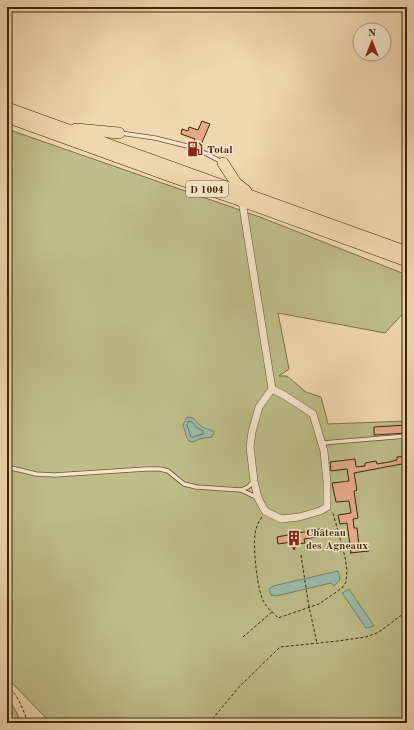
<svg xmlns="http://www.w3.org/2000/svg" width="414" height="730" viewBox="0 0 414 730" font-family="'Old Standard TT',serif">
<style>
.green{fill:#bebd88;stroke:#7d7246}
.water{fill:#9bbaaa;stroke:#757f68}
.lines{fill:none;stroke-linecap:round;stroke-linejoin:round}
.shore{stroke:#6c7058;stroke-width:1}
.building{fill:#e5aa89;stroke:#3c2705}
.service-casing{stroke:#695330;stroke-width:5}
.minor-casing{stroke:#695330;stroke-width:8}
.trunk-casing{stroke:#3c2705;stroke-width:12}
.path{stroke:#3c2705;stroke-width:1;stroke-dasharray:3 2;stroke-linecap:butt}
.service{stroke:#f6e5cb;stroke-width:3.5}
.minor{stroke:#f6e5cb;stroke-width:7}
.trunk{stroke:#f1d7af;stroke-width:11}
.labels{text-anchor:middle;stroke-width:3;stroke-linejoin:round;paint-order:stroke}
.shield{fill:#f6e5cb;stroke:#746040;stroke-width:1}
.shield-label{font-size:10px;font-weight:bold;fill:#3c2705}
.poi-label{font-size:11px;font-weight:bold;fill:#3c2705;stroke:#f6e5cb;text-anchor:start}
</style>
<rect width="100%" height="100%" fill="#f1d7af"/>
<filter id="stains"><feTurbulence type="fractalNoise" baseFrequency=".005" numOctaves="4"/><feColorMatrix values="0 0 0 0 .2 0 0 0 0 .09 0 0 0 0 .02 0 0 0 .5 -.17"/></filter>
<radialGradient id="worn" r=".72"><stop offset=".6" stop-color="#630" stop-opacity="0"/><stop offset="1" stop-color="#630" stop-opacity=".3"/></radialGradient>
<g class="green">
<path d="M7,129L260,217L407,275V309L385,333L278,313L289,369L279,376H287L306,392L321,397L328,424L407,421V723H51L7,678Z"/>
<path d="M7,697L17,713L20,723H7Z"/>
</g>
<g class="water">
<path d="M187,417C195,417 195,421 201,426C205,429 210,429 214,432L212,437L199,439L193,442L189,441L187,438L183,425Z"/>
<path d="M338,571L340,580L334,586L331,583L276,596L271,595L269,589L273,586Z"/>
<path d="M349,589L374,626L366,628L342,593Z"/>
</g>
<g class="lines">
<path class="shore" d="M189,421L192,422L197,428L203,431V434L193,437H191L187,425Z"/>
</g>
<g class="building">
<path d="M202,121L210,124L200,147H198L196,149V151L198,153L197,157L189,154L190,150H192L194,148V146L192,144L195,139L181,134L182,129L188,131L189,127L198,130Z"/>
<path d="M407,425V433L374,435V427Z"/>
<path d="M407,456V463L354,473L357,490L354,491L358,518L353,519L354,528H357L359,546L362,544L369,551L350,553L351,552L347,523L340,524L338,515L351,513L349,501L336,502L332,483L349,481L347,469L331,471L330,462L355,459L356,467L365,466V463L376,461L377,464L389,462L397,460V457Z"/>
<path d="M320,529L322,536L304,539L305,543L296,544L294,550L291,542L278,544L277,537Z"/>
</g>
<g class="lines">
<defs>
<g id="service">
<path d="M120,133L155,138L191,147"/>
<path d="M199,150L222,162"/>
<path d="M322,443L407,436"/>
<path d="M7,467L36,474L55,475L146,469H160L168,471L184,484L196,487L241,490L248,487L253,482"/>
<path d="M241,490L258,498"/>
</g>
<path id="minor" d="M242,201L272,389L259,407L252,432L250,447L254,481L258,498L265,511L281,519L299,517L320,511L327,507V482L324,451L313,414L284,395L272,389"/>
<g id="trunk">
<path d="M7,108L407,252"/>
<path d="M7,117L173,177L242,201L407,261"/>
<path d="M76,129L119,133"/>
<path d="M223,163L236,183L246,191"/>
</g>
</defs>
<use href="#service" class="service-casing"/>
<use href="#minor" class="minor-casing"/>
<use href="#trunk" class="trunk-casing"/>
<g class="path">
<path d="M262,517C258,522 256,528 255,534C253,547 257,591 264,602C267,608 274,613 278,618L319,604L342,588L346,582L347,570L345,557L333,513L331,512"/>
<path d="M301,555L309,607L317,643"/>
<path d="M243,637L272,612"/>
<path d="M7,685C18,695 23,709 28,723"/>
<path d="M209,723L239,687L280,647L338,641L366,637L377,633L383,629L407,611"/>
</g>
<use href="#service" class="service"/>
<use href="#minor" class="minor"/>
<use href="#trunk" class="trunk"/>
</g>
<defs>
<symbol id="fuel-bare" viewBox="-9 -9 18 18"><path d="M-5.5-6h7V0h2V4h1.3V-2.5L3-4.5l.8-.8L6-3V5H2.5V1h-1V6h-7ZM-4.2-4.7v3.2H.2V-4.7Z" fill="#8f2418" stroke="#f6e5cb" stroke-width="2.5" paint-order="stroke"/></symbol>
<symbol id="building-bare" viewBox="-9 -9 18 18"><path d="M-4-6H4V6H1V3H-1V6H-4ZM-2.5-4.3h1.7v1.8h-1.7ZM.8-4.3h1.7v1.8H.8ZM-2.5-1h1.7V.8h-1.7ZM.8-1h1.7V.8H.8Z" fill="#8f2418" stroke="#f6e5cb" stroke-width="2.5" paint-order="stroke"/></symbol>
</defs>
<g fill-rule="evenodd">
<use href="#fuel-bare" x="184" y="138" width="22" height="22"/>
<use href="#building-bare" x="283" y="527" width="22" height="22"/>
</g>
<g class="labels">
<rect class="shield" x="186" y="181" width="42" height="16" rx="3"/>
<g class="shield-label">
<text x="207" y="193">D 1004</text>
</g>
<g class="poi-label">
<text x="207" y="153">Total</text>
<text x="306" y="536">Château<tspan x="306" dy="13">des Agneaux</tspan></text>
</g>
</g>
<rect width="414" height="730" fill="none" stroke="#f1d7af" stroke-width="24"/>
<rect x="8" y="8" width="398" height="714" fill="none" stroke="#3c2705" stroke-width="2"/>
<rect x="12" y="12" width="390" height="706" fill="none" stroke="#3c2705"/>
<g transform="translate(372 42)"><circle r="19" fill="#f6e5cb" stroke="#ac997c"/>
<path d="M0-3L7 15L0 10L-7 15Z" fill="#8f2418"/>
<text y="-6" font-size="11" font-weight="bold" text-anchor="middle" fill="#3c2705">N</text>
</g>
<rect width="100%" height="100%" filter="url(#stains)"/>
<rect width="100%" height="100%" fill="url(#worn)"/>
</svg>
